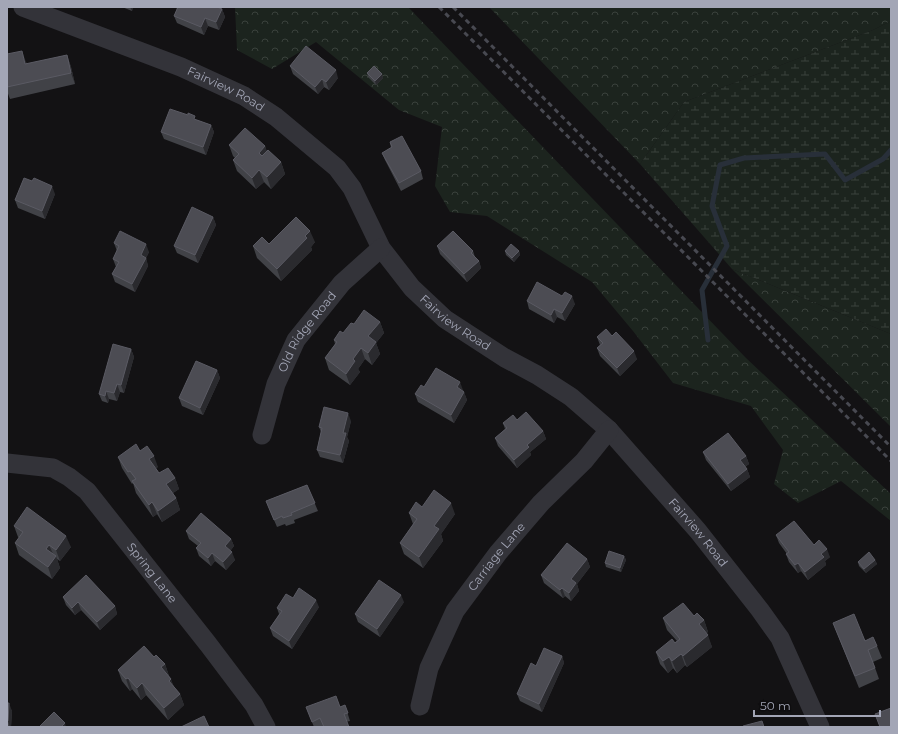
<svg xmlns="http://www.w3.org/2000/svg" width="898" height="734" viewBox="0 0 898 734" font-family="Montserrat,sans-serif">
<style>
.forest{fill:url(#forest-crowns)}
.wetland{fill:url(#wetland-marsh)}
.lines{fill:none;stroke-linecap:round;stroke-linejoin:round}
.stream{stroke:#282f39;stroke-width:5}
.minor{stroke:#333339;stroke-width:19}
.rail{stroke:#484951;stroke-width:3;stroke-dasharray:5 4;stroke-linecap:butt}
.wall{fill:#414247}
.shaded-wall{fill:#2a2a2e}
.building{fill:#4c4c53;stroke:#5a5a63}
.labels{text-anchor:middle;stroke-width:4;stroke-linejoin:round;paint-order:stroke}
.street-label{font-size:12px;fill:#a3a6b6;stroke:#0e0d0f}
</style>
<defs>
<pattern id="forest-crowns" width="20" height="18" patternUnits="userSpaceOnUse"><rect width="20" height="18" fill="#1c241e"/><path d="M2 6a3 3 0 1 1 6 0M12 15a3 3 0 1 1 6 0" fill="none" stroke="#3a413c"/></pattern>
<pattern id="wetland-marsh" width="20" height="14" patternUnits="userSpaceOnUse"><rect width="20" height="14" fill="#1c241e"/><path d="M1 5h8M5 5V1M11 12h8M15 12V8" fill="none" stroke="#3a413c"/></pattern>
</defs>
<rect width="100%" height="100%" fill="#131214"/>
<g class="forest">
<path d="M235,7H408L746,358L891,494V521L841,481L798,503L774,484L783,450L751,406L673,383L633,331L592,282L487,216L450,212L435,186L442,127L399,110L316,42L272,69L237,50Z"/>
<path d="M489,7H891V21L873,30L684,102L640,164Z"/>
<path d="M732,269L891,334V427Z"/>
</g>
<path class="wetland" d="M891,21V334L732,269L640,164L684,102L873,30Z"/>
<g class="lines">
<path class="stream" d="M708,340L702,290L727,246L712,206L720,165L744,158L825,154L845,180L883,159L891,150"/>
<g class="minor">
<path id="s1" d="M23,7L181,67L244,96L276,117L337,168L352,188L381,248L412,288L445,319L505,358L537,375L571,397L609,430L698,531L760,610L780,638L820,727"/>
<path id="s2" d="M262,435L276,384L296,340L342,283L381,248"/>
<path id="s3" d="M7,463L53,468L69,477L87,491L208,644L254,705L266,727"/>
<path id="s4" d="M420,706L429,668L455,611L498,553L541,503L584,461L609,430"/>
</g>
<g class="rail">
<path d="M439,7L891,461"/>
<path d="M453,7L891,447"/>
</g>
</g>
<g class="wall">
<path d="M122,7H133L132,11Z"/>
<path d="M176,7H217L222,9L225,17L219,30L208,26L204,35L177,23L174,16L177,9Z"/>
<path d="M7,54L26,62L27,64L67,55L71,67L75,84L10,99L7,91Z"/>
<path d="M290,66L338,78L329,90L324,87L318,94L293,74Z"/>
<path d="M367,73L382,74L383,78L376,85L368,77Z"/>
<path d="M197,120L211,125L214,132L206,155L164,139L161,132Z"/>
<path d="M390,142L421,171L423,179L401,191L385,160L382,153L391,148Z"/>
<path d="M229,145L265,146L267,152L281,162L285,174L271,189L264,182L256,189L237,171L233,160L235,158L233,156Z"/>
<path d="M55,194L45,219L18,208L15,200Z"/>
<path d="M213,217L216,225L198,263L177,253L174,246Z"/>
<path d="M315,242L311,247L312,250L281,281L257,258L253,246L269,244Z"/>
<path d="M114,243L149,252L146,258L148,266L135,292L115,282L112,274L116,267L113,259L117,251Z"/>
<path d="M437,246L473,251L475,257L479,261L481,268L467,282L440,254Z"/>
<path d="M505,251H519L520,255L514,262L506,255Z"/>
<path d="M562,296L575,304L565,321L557,317L554,323L529,309L527,301Z"/>
<path d="M380,322L384,333L376,343L380,354L372,365L365,359L358,369L360,372L350,385L329,370L325,358L335,344L334,340L343,333L354,324Z"/>
<path d="M612,336L637,359L620,376L600,356L597,348L600,345L597,337Z"/>
<path d="M131,349L134,357L124,393L120,392L117,401L109,399L108,403L102,401L99,394Z"/>
<path d="M217,370L220,378L203,415L182,406L179,398Z"/>
<path d="M424,387L463,390L467,400L454,423L418,402L415,394Z"/>
<path d="M517,420L543,431L546,439L530,452L531,455L517,468L498,446L495,438L505,429L503,423Z"/>
<path d="M351,421L347,437L349,441L343,463L320,457L317,450L321,432L319,427Z"/>
<path d="M140,451L158,467L156,468L159,473L175,478L179,489L173,493L176,498L180,510L162,522L157,514L153,517L136,493L133,483L132,484L122,468L118,457Z"/>
<path d="M703,452L746,456L749,464L745,467L747,469L750,477L731,491L706,460Z"/>
<path d="M307,485L318,511L294,520L295,523L286,526L285,524L277,527L266,501Z"/>
<path d="M422,507L455,514L441,534L443,541L423,568L404,554L400,543L413,524L409,513Z"/>
<path d="M14,526L71,547L60,561L57,559L60,568L52,579L19,555L15,543L19,538L18,537Z"/>
<path d="M186,531L231,539L234,546L230,551L235,560L226,570L215,561L211,566L199,556L196,548L198,546L189,539Z"/>
<path d="M776,535L814,545L830,557L825,561L826,565L808,580L801,571L798,573L789,562L786,554H787L779,543Z"/>
<path d="M624,556L626,560L621,572L606,567L605,563Z"/>
<path d="M587,559L590,567L577,584L579,591L571,601L565,596L563,598L544,583L541,575Z"/>
<path d="M875,560L877,564L866,573L859,566L858,562Z"/>
<path d="M63,597L115,606L117,614L100,630L81,610L75,615L66,605Z"/>
<path d="M293,598L319,607L292,649L273,636L270,628L279,614L277,608Z"/>
<path d="M404,602L380,637L358,622L355,614Z"/>
<path d="M694,616L704,620L708,632L706,633L712,647L687,667L685,665L677,673L673,668L668,673L660,664L656,652L677,641L667,630L663,618Z"/>
<path d="M833,623L877,646L882,658L873,662L879,679L859,688Z"/>
<path d="M562,656L564,663L542,712L520,701L517,694L536,666Z"/>
<path d="M154,657L165,664L169,676L174,687L180,694L184,705L168,720L146,695L141,700L132,689L130,691L122,681L118,670Z"/>
<path d="M7,703L12,711L11,727H7Z"/>
<path d="M345,705L350,721L321,727H314L306,707H340Z"/>
</g>
<g class="shaded-wall">
<path d="M130,7H133L132,11Z"/>
<path d="M222,9L225,17L219,30L216,22Z"/>
<path d="M205,18L208,26L204,35L201,27Z"/>
<path d="M22,51L26,62L29,76L25,64Z"/>
<path d="M67,55L71,67L75,84L71,73Z"/>
<path d="M336,70L338,78L329,90L326,82Z"/>
<path d="M382,74L383,78L376,85L375,81Z"/>
<path d="M322,79L324,87L318,94L315,87Z"/>
<path d="M211,125L214,132L206,155L203,147Z"/>
<path d="M265,146L269,158L263,164L259,153Z"/>
<path d="M281,162L285,174L271,189L267,177Z"/>
<path d="M259,170L264,182L256,189L252,178Z"/>
<path d="M52,186L55,194L45,219L42,211Z"/>
<path d="M213,217L216,225L198,263L195,255Z"/>
<path d="M310,231L315,242L311,247L312,250L281,281L277,269Z"/>
<path d="M146,244L149,252L146,258L148,266L135,292L132,284L141,255Z"/>
<path d="M519,251L520,255L514,262L512,258Z"/>
<path d="M479,261L481,268L467,282L464,274Z"/>
<path d="M572,296L575,304L565,321L562,313Z"/>
<path d="M554,309L557,317L554,323L551,315Z"/>
<path d="M380,322L384,333L376,343L380,354L372,365L368,353V336Z"/>
<path d="M361,348L365,359L358,369L360,372L350,385L346,374L353,359Z"/>
<path d="M131,349L134,357L124,393L121,385Z"/>
<path d="M634,351L637,359L620,376L617,368Z"/>
<path d="M217,370L220,378L203,415L200,408Z"/>
<path d="M460,382L463,390L460,395L457,387Z"/>
<path d="M117,384L120,392L117,401L114,393Z"/>
<path d="M106,391L109,399L108,403L105,396Z"/>
<path d="M464,392L467,400L454,423L451,415Z"/>
<path d="M348,413L351,421L347,437L349,441L343,463L340,455L343,433Z"/>
<path d="M543,431L546,439L530,452L531,455L517,468L514,460L527,445Z"/>
<path d="M154,456L158,467L153,470L149,459Z"/>
<path d="M746,456L749,464L743,468L740,460Z"/>
<path d="M747,469L750,477L731,491L728,484Z"/>
<path d="M175,478L179,489L170,495L166,484Z"/>
<path d="M176,498L180,510L162,522L158,511Z"/>
<path d="M152,502L157,514L153,517L149,505Z"/>
<path d="M451,503L455,514L441,534L443,541L423,568L419,557L434,526Z"/>
<path d="M66,536L71,547L60,561L56,550Z"/>
<path d="M231,539L234,546L228,554L225,546Z"/>
<path d="M49,545L54,556L46,549Z"/>
<path d="M827,549L830,557L825,561L826,565L808,580L805,572L821,554Z"/>
<path d="M232,552L235,560L226,570L223,562Z"/>
<path d="M212,553L215,561L211,566L208,558Z"/>
<path d="M56,556L60,568L52,579L48,567Z"/>
<path d="M624,556L626,560L621,572L620,568Z"/>
<path d="M587,559L590,567L577,584L579,591L571,601L569,593L571,579Z"/>
<path d="M875,560L877,564L866,573L864,569Z"/>
<path d="M798,563L801,571L798,573L795,565Z"/>
<path d="M562,588L565,596L563,598L560,590Z"/>
<path d="M401,595L404,602L380,637L377,629Z"/>
<path d="M316,600L319,607L292,649L289,641Z"/>
<path d="M78,602L81,610L75,615L72,608Z"/>
<path d="M115,606L117,614L100,630L97,622Z"/>
<path d="M704,620L708,632L703,636L699,624Z"/>
<path d="M708,635L712,647L687,667L683,656Z"/>
<path d="M681,654L685,665L677,673L672,661Z"/>
<path d="M562,656L564,663L542,712L539,704Z"/>
<path d="M669,657L673,668L668,673L663,661Z"/>
<path d="M165,664L169,676L165,679L161,667Z"/>
<path d="M128,678L132,689L130,691L126,679Z"/>
<path d="M171,679L175,690L169,681Z"/>
<path d="M142,683L146,695L141,700L137,688Z"/>
<path d="M180,694L184,705L168,720L164,708Z"/>
<path d="M9,703L12,711L11,727H10L8,721Z"/>
<path d="M65,723L66,727H61Z"/>
</g>
<g class="building">
<path d="M178,7H217L222,9L216,22L205,18L201,27L174,16Z"/>
<path d="M306,46L336,70L326,82L322,79L315,87L290,66Z"/>
<path d="M22,51L25,64L67,55L71,73L7,87V54Z"/>
<path d="M374,66L382,74L375,81L367,73Z"/>
<path d="M170,109L188,115V113L195,116L194,119L211,125L203,147L161,132Z"/>
<path d="M245,128L265,146L259,153L262,156L268,150L281,162L267,177L259,170L252,178L233,160L239,154L229,145Z"/>
<path d="M402,136L421,171L399,183L382,153L392,147L390,142Z"/>
<path d="M24,178L32,181L34,178L52,186L42,211L15,200Z"/>
<path d="M192,207L213,217L195,255L174,246Z"/>
<path d="M296,217L310,231L305,236L307,238L277,269L253,246L262,237L269,244Z"/>
<path d="M120,231L146,244L141,255L146,258L132,284L112,274L119,262L113,259L119,246L114,243Z"/>
<path d="M453,231L473,251L471,253L479,261L464,274L437,246Z"/>
<path d="M511,244L519,251L512,258L505,251Z"/>
<path d="M537,282L562,296L565,292L572,296L562,313L554,309L551,315L527,301Z"/>
<path d="M364,310L380,322L368,336L376,342L368,353L361,348L353,359L355,361L346,374L325,358L337,342L334,340L340,331L343,333L351,323L354,324Z"/>
<path d="M606,329L612,336L616,332L634,351L617,368L597,348L603,343L597,337Z"/>
<path d="M113,344L131,349L121,385L117,384L114,393L106,391L105,396L99,394Z"/>
<path d="M196,361L217,370L200,408L179,398Z"/>
<path d="M436,368L460,382L457,387L464,392L451,415L415,394L421,385L424,387Z"/>
<path d="M324,407L348,413L343,433H346L340,455L317,450L322,428L319,427Z"/>
<path d="M526,412L543,431L527,445L529,447L514,460L495,438L507,428L503,423L513,415L517,420Z"/>
<path d="M728,433L746,456L740,460L747,469L728,484L703,452Z"/>
<path d="M136,444L140,451L147,446L154,456L149,459L159,473L168,468L175,478L166,484L176,498L158,511L152,502L149,505L132,481L136,479L130,471L128,472L118,457Z"/>
<path d="M307,485L315,503L291,513L292,515L283,518L282,516L274,520L266,501Z"/>
<path d="M434,490L451,503L434,526L439,529L419,557L400,543L417,519L409,513L416,502L422,507Z"/>
<path d="M27,507L66,536L56,550L49,545L46,549L56,556L48,567L15,543L23,532L14,526Z"/>
<path d="M201,513L231,539L225,546L232,552L223,562L212,553L208,558L196,548L201,543L186,531Z"/>
<path d="M794,521L814,545L819,540L827,549L821,554L824,557L805,572L798,563L795,565L786,554L789,552L776,535Z"/>
<path d="M567,543L587,559L571,579L576,583L569,593L562,588L560,590L541,575Z"/>
<path d="M609,551L624,556L620,568L605,563Z"/>
<path d="M869,552L875,560L864,569L858,562Z"/>
<path d="M86,575L115,606L97,622L78,602L72,608L63,597Z"/>
<path d="M379,580L401,595L377,629L355,614Z"/>
<path d="M299,588L316,600L289,641L270,628L282,611L277,608L286,594L293,598Z"/>
<path d="M683,603L694,616L697,613L704,620L699,624L708,635L683,656L681,654L672,661L669,657L663,661L656,652L672,639L675,643L680,639L663,618Z"/>
<path d="M854,614L865,641L873,637L877,646L868,650L875,668L855,676L833,623Z"/>
<path d="M144,646L154,657L156,655L165,664L161,667L171,679L169,681L180,694L164,708L142,683L137,688L128,678L126,679L118,670Z"/>
<path d="M544,648L562,656L539,704L517,694L531,663L536,666Z"/>
<path d="M336,696L340,707L345,705L348,713L344,714L349,727H324L320,718L312,722L306,707Z"/>
<path d="M7,703H9L8,721H7Z"/>
<path d="M891,708V727H880L875,714Z"/>
<path d="M54,712L65,723L61,727H39Z"/>
<path d="M204,716L209,727H181Z"/>
<path d="M762,721L764,727H743V726Z"/>
</g>
<g class="labels">
<g class="street-label">
<text dy="4" stroke="none"><textPath href="#s1" startOffset="219">Fairview Road</textPath></text>
<text dy="4" stroke="none"><textPath href="#s1" startOffset="554">Fairview Road</textPath></text>
<text dy="4" stroke="none"><textPath href="#s2" startOffset="114">Old Ridge Road</textPath></text>
<text dy="4" stroke="none"><textPath href="#s1" startOffset="878">Fairview Road</textPath></text>
<text dy="4" stroke="none"><textPath href="#s4" startOffset="170">Carriage Lane</textPath></text>
<text dy="4" stroke="none"><textPath href="#s3" startOffset="192">Spring Lane</textPath></text>
</g>
</g>
<rect width="898" height="734" fill="none" stroke="#a3a6b6" stroke-width="16"/>
<path d="M754 710v6h126v-6" fill="none" stroke="#a3a6b6" stroke-width="2"/>
<text x="760" y="710" font-size="12" fill="#a3a6b6" stroke="#0e0d0f" stroke-width="3" paint-order="stroke">50 m</text>
</svg>
